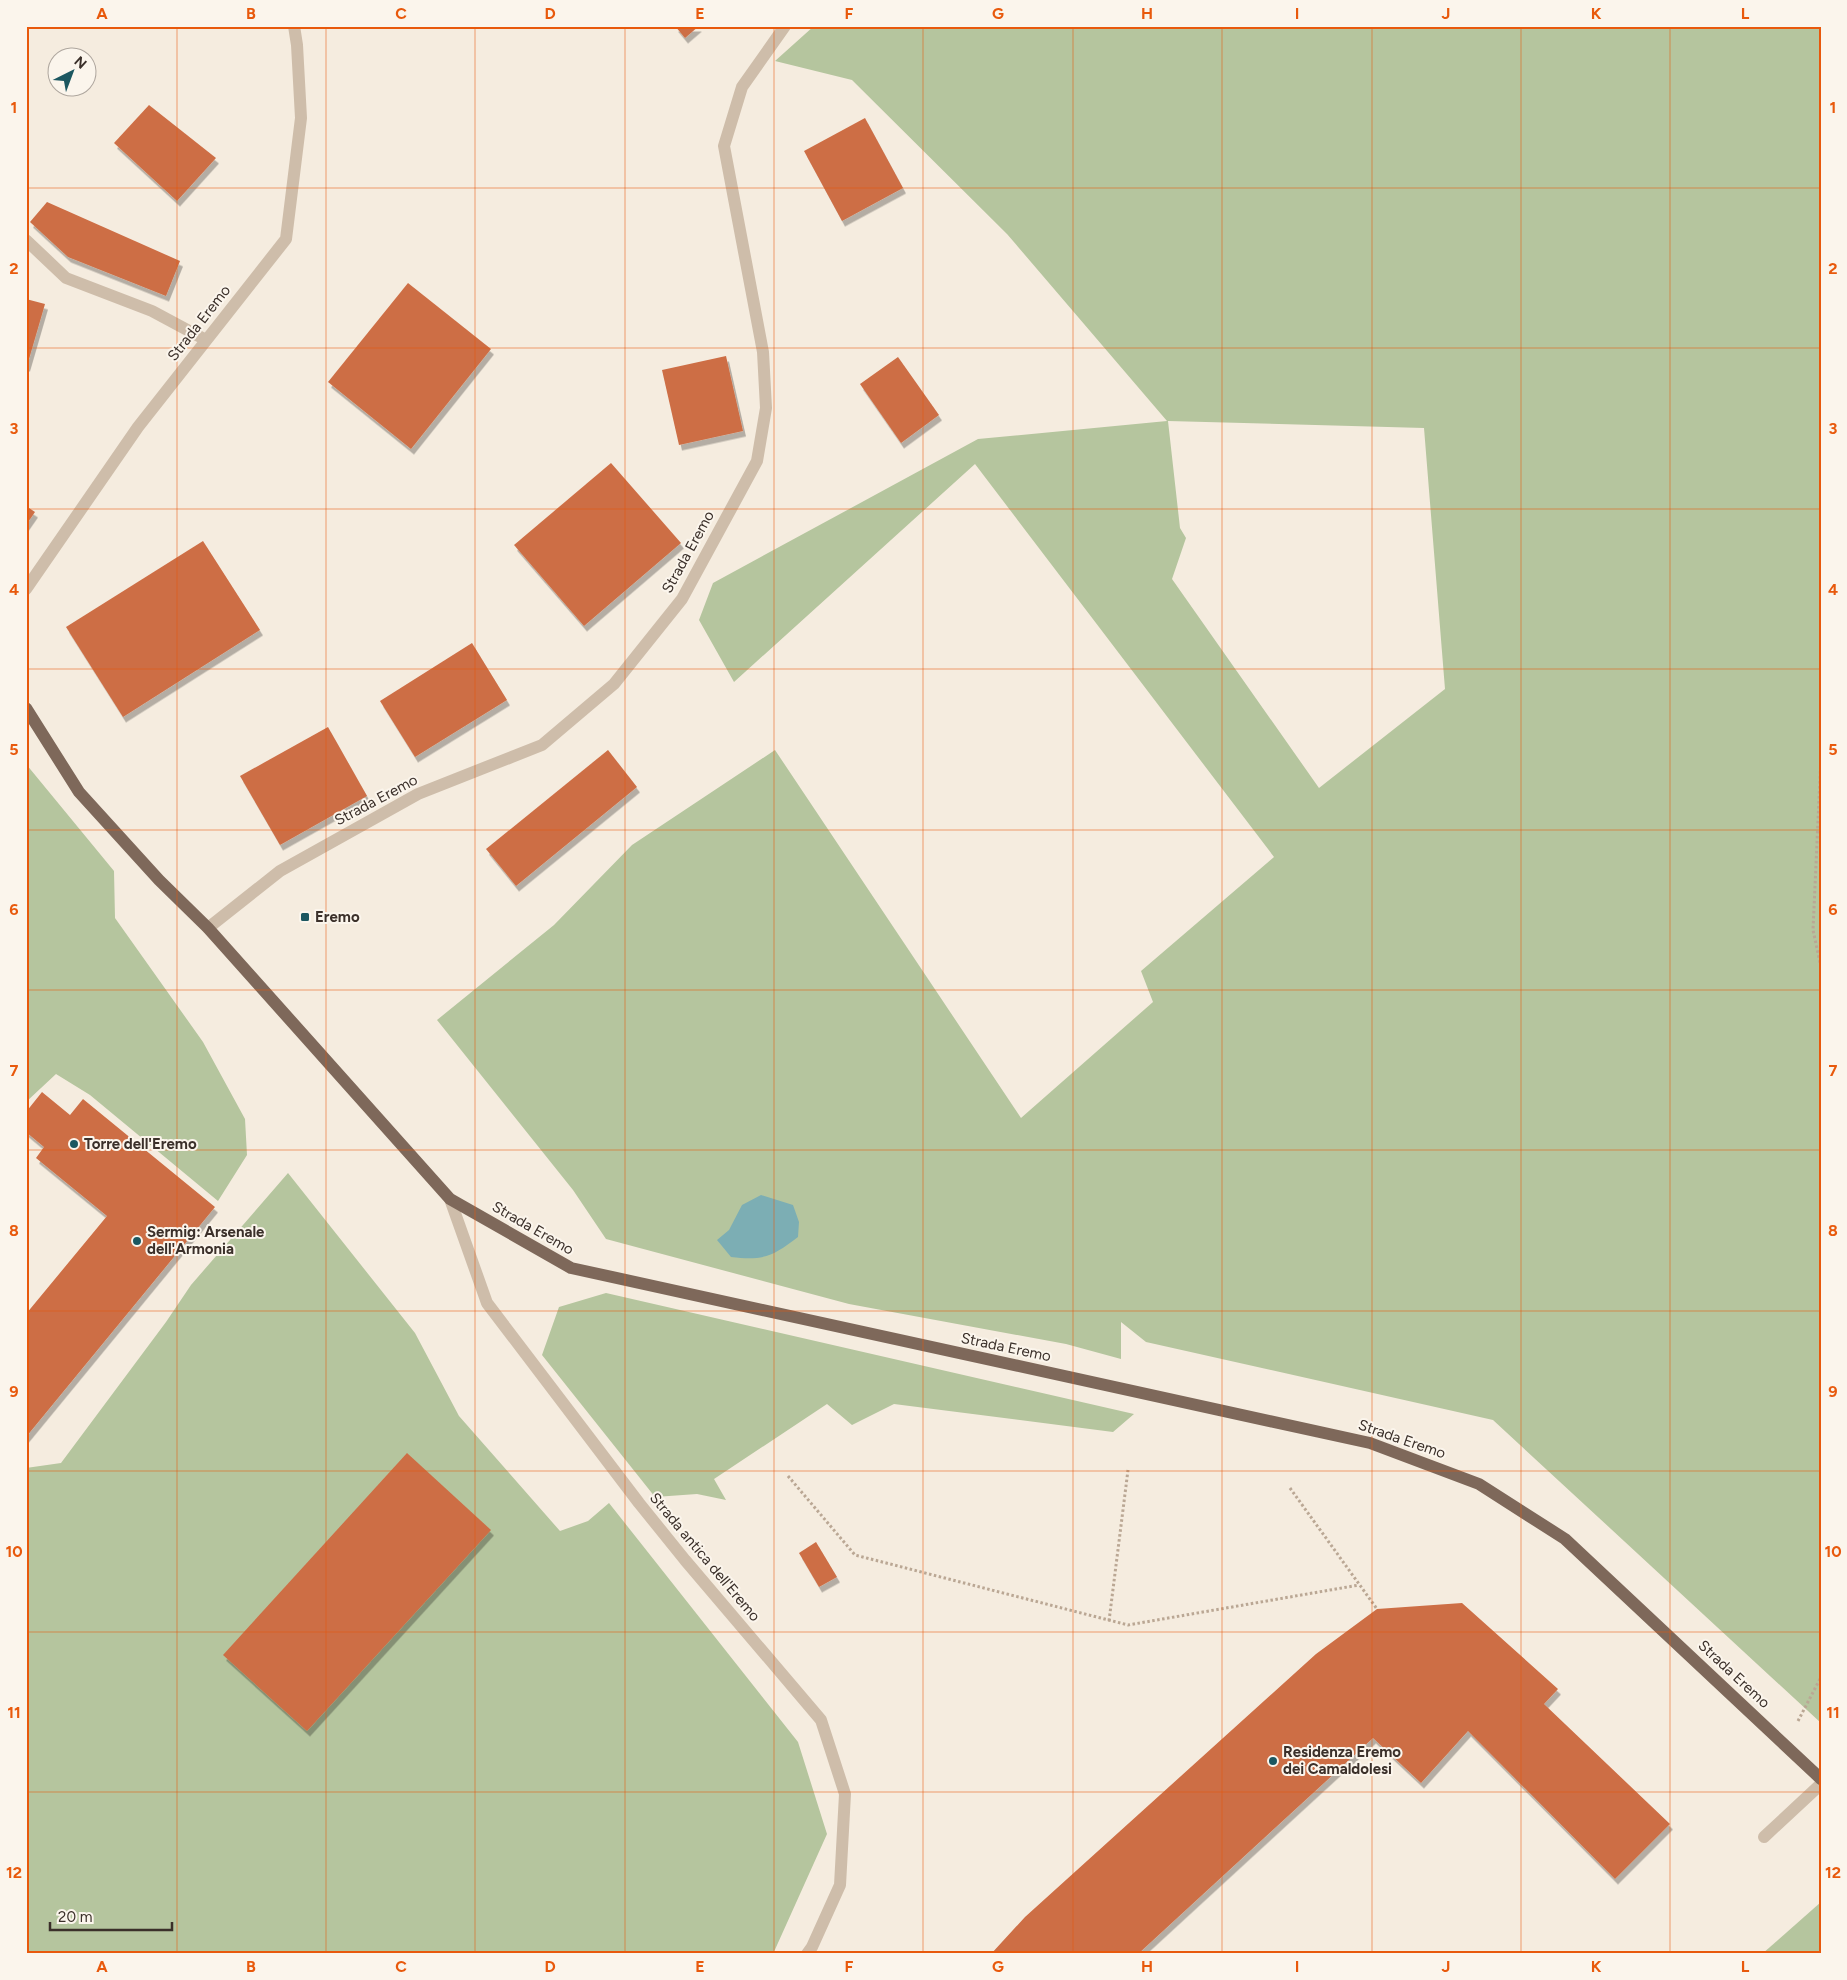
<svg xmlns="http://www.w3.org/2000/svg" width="1847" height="1980" viewBox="0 0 1847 1980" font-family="Figtree,sans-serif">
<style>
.green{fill:#b5c59e;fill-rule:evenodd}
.water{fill:#7caeb4}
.building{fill:#cd6e45;filter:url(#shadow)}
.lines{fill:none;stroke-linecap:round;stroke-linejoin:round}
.path{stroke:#baa794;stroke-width:3;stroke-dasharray:2.5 2.5;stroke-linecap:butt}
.minor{stroke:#cebdaa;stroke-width:12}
.major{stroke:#7e685a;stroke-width:12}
.grid{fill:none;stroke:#e8590c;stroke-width:1;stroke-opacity:0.55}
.poi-dot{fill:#1c5760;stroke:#fbf5ec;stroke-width:2}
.labels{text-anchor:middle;stroke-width:4;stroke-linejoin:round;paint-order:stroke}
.street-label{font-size:15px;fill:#3b302a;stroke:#fbf5ec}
.poi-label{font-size:15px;font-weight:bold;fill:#3b302a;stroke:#fbf5ec;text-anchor:start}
.neatline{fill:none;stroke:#e8590c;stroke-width:2}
.grid-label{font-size:16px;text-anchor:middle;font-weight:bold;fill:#e8590c}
</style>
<defs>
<filter id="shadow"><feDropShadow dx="3" dy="5.5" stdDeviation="0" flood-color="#0004"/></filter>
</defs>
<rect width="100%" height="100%" fill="#f5ecdf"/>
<g class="green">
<path d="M814,26H1821V1723L1493,1420L1146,1342L1121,1322V1359L1066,1344L849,1304L606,1239L573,1190L437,1020L554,925L632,845L775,750L1021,1118L1153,1002L1141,971L1274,857L975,464L734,682L699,620L713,583L978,439L1167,421L1007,234L852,80L775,61ZM1168,421L1424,428L1445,689L1319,788L1172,579L1186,538L1180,528Z"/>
<path d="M26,764L114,871L115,918L203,1042L245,1119L247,1155L218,1201L90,1095L56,1074L26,1102Z"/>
<path d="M288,1173L415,1333L459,1416L560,1531L588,1521L609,1503L798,1742L827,1834L773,1954H26V1468L61,1463L166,1322L191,1285Z"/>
<path d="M606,1293L1134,1414L1113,1432L894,1404L852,1425L827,1404L714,1479L726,1500L697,1494L655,1497L542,1355L559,1307Z"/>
<path d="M1821,1902V1954H1762Z"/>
</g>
<path class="water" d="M761,1195L793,1205L799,1222L798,1237C773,1256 764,1261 731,1257L717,1240L729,1230L742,1205Z"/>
<g class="building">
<path d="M675,26H699L685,38Z"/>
<path d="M149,105L216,158L177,201L114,143Z"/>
<path d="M865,118L903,188L842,221L804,151Z"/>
<path d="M47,202L180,261L166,296L68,257L30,222Z"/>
<path d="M408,283L491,349L411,449L328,382Z"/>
<path d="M26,299L45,304L27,366H26Z"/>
<path d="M726,356L743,431L679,445L662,370Z"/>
<path d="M898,357L939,415L901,443L860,384Z"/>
<path d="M611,463L681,543L584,626L514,545Z"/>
<path d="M26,506L35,512L26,525Z"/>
<path d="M203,541L260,630L123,717L66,627Z"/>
<path d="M472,643L507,700L415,757L380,701Z"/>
<path d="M328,727L367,796L280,845L240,776Z"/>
<path d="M608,750L637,787L516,886L486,849Z"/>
<path d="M42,1092L70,1115L83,1099L215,1207L26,1437V1314L107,1216L36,1158L44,1147L26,1132V1112Z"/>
<path d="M407,1453L491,1530L307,1731L223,1655Z"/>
<path d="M816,1542L837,1577L819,1587L799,1553Z"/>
<path d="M1462,1603L1558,1689L1544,1704L1670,1824L1615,1879L1468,1731L1421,1783L1373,1738L1138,1954H991L1025,1917L1316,1654L1377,1609Z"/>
</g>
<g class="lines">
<g class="path">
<path d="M1821,756L1813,930L1821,967"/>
<path d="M788,1476L855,1555L1128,1625L1359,1585"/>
<path d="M1290,1488L1377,1609"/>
<path d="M1109,1621L1128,1470"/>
<path d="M1798,1721L1821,1677"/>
</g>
<g class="minor">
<path d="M26,240L66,278L152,311L206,340"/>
<path d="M26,589L138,427L286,239L301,118L297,45L294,26"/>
<path d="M208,928L280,871L418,794L542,745L614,684L682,599L757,461L766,408L763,352L724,146L742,87L785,26"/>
<path d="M450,1199L487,1303L639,1503L685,1560L821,1720L845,1794L840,1885L812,1947L807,1954"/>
<path d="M1764,1837L1821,1784"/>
</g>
<path class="major" d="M26,708L79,792L159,880L208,928L450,1199L571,1268L1370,1443L1479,1484L1565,1539L1821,1779"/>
</g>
<path class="grid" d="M177,26V1954M326,26V1954M475,26V1954M625,26V1954M774,26V1954M923,26V1954M1073,26V1954M1222,26V1954M1372,26V1954M1521,26V1954M1670,26V1954M26,188H1821M26,348H1821M26,509H1821M26,669H1821M26,830H1821M26,990H1821M26,1150H1821M26,1311H1821M26,1471H1821M26,1632H1821M26,1792H1821"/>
<g class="poi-dot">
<rect x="300" y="912" width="10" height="10" rx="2.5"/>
<circle cx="74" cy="1144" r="5"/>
<circle cx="137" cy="1241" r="5"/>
<circle cx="1273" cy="1761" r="5"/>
</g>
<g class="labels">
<g class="street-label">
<text transform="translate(199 323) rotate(-52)" y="5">Strada Eremo</text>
<text transform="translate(688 552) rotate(-61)" y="5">Strada Eremo</text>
<text transform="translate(376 800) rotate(-28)" y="5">Strada Eremo</text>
<text transform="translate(533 1228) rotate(30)" y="5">Strada Eremo</text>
<text transform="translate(1006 1347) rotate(12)" y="5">Strada Eremo</text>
<text transform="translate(1402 1439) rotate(19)" y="5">Strada Eremo</text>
<text transform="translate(705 1557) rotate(50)" y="5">Strada antica dell'Eremo</text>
<text transform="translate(1734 1674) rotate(43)" y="5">Strada Eremo</text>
</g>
<g class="poi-label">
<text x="315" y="922">Eremo</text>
<text x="84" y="1149">Torre dell'Eremo</text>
<text x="147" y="1237">Sermig: Arsenale<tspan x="147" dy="17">dell'Armonia</tspan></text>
<text x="1283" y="1757">Residenza Eremo<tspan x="1283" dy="17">dei Camaldolesi</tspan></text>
</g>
</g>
<rect width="1847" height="1980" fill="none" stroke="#fbf5ec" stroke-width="55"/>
<g transform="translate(72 72) rotate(42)"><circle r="24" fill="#fbf5ec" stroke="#aea69e"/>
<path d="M0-4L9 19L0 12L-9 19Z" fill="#1c5760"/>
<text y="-8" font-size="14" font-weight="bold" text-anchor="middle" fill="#3b302a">N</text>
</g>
<path d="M50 1922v8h122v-8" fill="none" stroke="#3b302a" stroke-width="2.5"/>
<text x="58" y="1922" font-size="15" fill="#3b302a" stroke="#fbf5ec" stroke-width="4" paint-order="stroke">20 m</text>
<rect x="28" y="28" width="1792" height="1924" class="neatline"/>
<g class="grid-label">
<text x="102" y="19">A</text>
<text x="251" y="19">B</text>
<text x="401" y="19">C</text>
<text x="550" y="19">D</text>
<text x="700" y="19">E</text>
<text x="849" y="19">F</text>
<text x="998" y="19">G</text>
<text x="1147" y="19">H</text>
<text x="1297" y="19">I</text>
<text x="1446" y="19">J</text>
<text x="1596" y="19">K</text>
<text x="1745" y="19">L</text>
<text x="14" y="113">1</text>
<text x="1833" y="113">1</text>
<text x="14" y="274">2</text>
<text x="1833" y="274">2</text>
<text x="14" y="434">3</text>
<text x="1833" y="434">3</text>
<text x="14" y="595">4</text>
<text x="1833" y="595">4</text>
<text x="14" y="755">5</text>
<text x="1833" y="755">5</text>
<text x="14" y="915">6</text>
<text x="1833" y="915">6</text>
<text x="14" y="1076">7</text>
<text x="1833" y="1076">7</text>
<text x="14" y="1236">8</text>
<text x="1833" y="1236">8</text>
<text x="14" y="1397">9</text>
<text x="1833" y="1397">9</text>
<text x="14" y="1557">10</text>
<text x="1833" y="1557">10</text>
<text x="14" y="1718">11</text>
<text x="1833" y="1718">11</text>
<text x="14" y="1878">12</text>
<text x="1833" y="1878">12</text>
<text x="102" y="1972">A</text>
<text x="251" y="1972">B</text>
<text x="401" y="1972">C</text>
<text x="550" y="1972">D</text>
<text x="700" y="1972">E</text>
<text x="849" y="1972">F</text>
<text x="998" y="1972">G</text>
<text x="1147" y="1972">H</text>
<text x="1297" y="1972">I</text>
<text x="1446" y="1972">J</text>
<text x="1596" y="1972">K</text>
<text x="1745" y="1972">L</text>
</g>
</svg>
